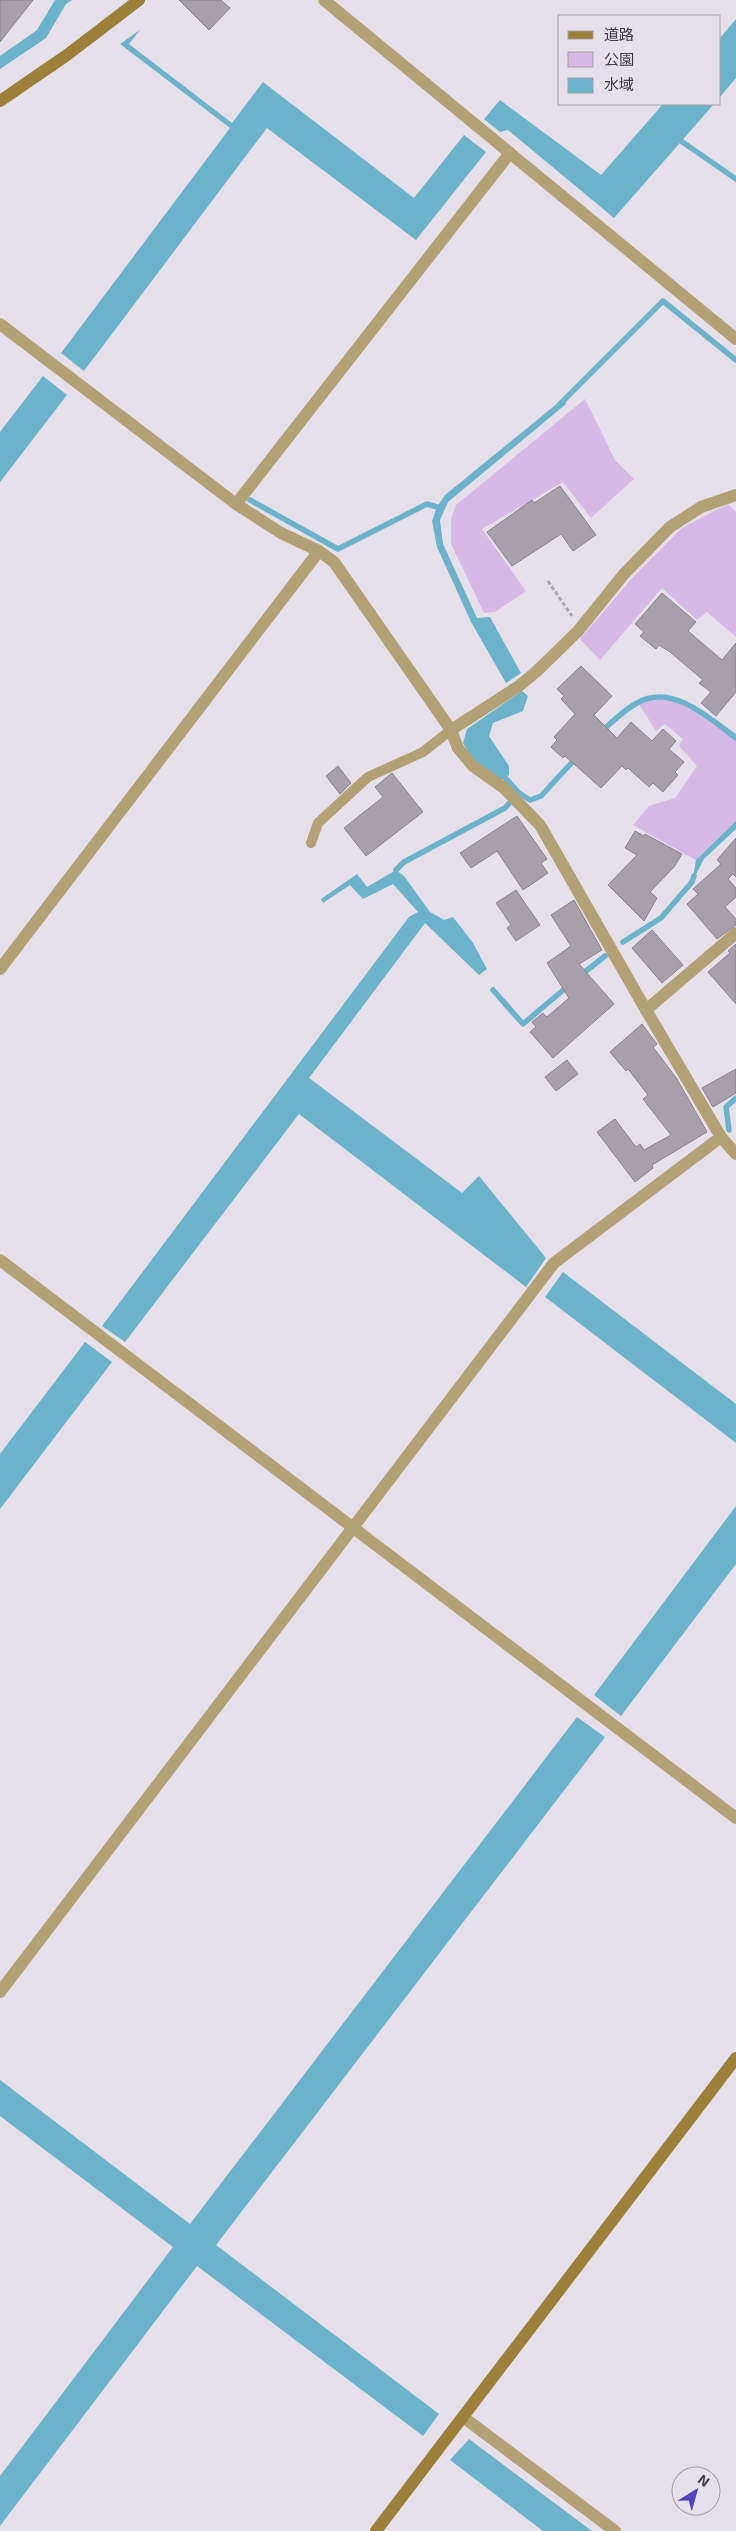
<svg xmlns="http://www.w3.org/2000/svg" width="736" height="2531" viewBox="0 0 736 2531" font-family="'Exo 2','Noto Sans JP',sans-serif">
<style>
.green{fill:#d7b9e7}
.water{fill:#6bb3cb}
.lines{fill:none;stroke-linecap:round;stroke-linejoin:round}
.stream{stroke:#6bb3cb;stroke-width:5.5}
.building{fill:#a7a0aa;stroke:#89838c}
.path{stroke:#a9a4ac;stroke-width:3;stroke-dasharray:4 2.5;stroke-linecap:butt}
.lane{stroke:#b3a175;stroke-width:10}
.street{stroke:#b3a175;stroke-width:12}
.secondary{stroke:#9c803a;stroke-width:12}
</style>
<rect width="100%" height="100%" fill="#e6e0ea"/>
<g class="green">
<path d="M585,399L615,460L634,479L591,518L563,482L482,529L526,591L495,612L484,613L451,544V519L456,505Z"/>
<path d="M728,504L736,512V637L707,612L697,620L662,588L600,660L580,639L634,576L682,528Z"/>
<path d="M660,695L682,699L736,734V821L696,860L633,825L649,806L675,798L697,766L679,746L683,739L665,724L656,731L637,701Z"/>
</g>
<g class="water">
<path d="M55,0H72L66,4L46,38L0,69V56L37,30Z"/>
<path d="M736,19V78L720,97V38Z"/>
<path d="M140,30L129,44L232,123L263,82L414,198L464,135L486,152L416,240L267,128L84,371L61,353L230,128L120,44Z"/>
<path d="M500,100L601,175L663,104H714L614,218L508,130L500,132L484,119Z"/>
<path d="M43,376L67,395L0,482V432Z"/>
<path d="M564,398L566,404L448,502L440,520L443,544L477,618L490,617L521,673L506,683L471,622L437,547L432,521L437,507L445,495Z"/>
<path d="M522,691L528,696L523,711L493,723L489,736L509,766V775L501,780L474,761L463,743L467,729Z"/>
<path d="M736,821V829L704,859L692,882L696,860Z"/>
<path d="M396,870L404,876L430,912L444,920L453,917L473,943L487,969L479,975L425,923L309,1078L462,1193L479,1176L546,1258L526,1287L299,1114L125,1342L102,1326L409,917L418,912L393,884L363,899L350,885L323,903L321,899L357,874L367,887Z"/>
<path d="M563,1272L736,1404V1443L545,1297Z"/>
<path d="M85,1342L112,1362L0,1509V1454Z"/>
<path d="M736,1506V1564L621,1716L594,1695Z"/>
<path d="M577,1717L605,1737L216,2245L439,2414L423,2436L197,2266L0,2526V2476L173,2247L0,2116V2080L190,2224Z"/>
<path d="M469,2439L592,2531H543L450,2460Z"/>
</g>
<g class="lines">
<g class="stream">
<path d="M681,141L736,179"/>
<path d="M559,405L663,301L736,360"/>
<path d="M250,500L338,549L427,504L437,507"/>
<path d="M601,732C612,722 624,710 637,703C672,683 709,718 736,738"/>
<path d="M501,773L519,793L530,800L541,796L576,758"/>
<path d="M396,870L404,862L505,808L511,801"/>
<path d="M623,942L661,918L692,882L694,876"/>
<path d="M581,975L605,956"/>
<path d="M493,990L523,1024L568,986"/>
<path d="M729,1130L726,1107L736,1098"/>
</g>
</g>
<g class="building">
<path d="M0,0H33L0,42Z"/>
<path d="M179,0H221L230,8L209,30Z"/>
<path d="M560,486L596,535L573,551L561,534L512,566L487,532L532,500L534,503Z"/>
<path d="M662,593L696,622L688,631L722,660L736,643V692L716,716L701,703L711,692L699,683L703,680L670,652L659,645L656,649L640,636L644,632L635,624Z"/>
<path d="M581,666L612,696L594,715L617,738L631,722L652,741L663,729L676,741L669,749L684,762L675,772L678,775L663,792L653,783L649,787L628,768L626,770L622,766L601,788L565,756L563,758L551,747L557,740L554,737L575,714L561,699L564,696L557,689Z"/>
<path d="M338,766L351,783L340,794L326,776Z"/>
<path d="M392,773L423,812L366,856L344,828L383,797L375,787Z"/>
<path d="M517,816L547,859L541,863L548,873L523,890L497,851L471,868L460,853Z"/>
<path d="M635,831L644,836L645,834L682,854L674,867L650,892L657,898L644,921L608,885L637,855L625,848Z"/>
<path d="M736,838V877L733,874L728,879L736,888V897L725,907L736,919V925L717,939L687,904L698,894L693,889L721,864L717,860Z"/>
<path d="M516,890L540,925L516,941L507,928L511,925L496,903Z"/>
<path d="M574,900L602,950L579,964L614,1004L553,1058L530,1032L536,1027L532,1022L543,1013L547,1017L569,998L547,963L571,946L551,915Z"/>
<path d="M652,930L683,965L662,983L632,948Z"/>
<path d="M736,944V1004L708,972L730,953L728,951Z"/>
<path d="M642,1024L657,1044L653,1047L677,1079L707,1132L652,1165L653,1168L635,1182L597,1132L615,1119L636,1147L640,1144L644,1150L671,1135L643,1099L648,1095L628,1069L626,1071L610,1052Z"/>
<path d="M567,1060L578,1074L556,1091L545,1077Z"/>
<path d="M736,1069V1093L713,1107L702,1088Z"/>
</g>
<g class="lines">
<path class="path" d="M548,581L572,616"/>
<path class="lane" d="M311,843L318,823L368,777L423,752L451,730"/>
<g class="street">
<path d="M324,0L736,339"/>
<path d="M0,324L236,504L281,533L319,551L334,562L451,730L519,686L537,671L578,631L624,574L670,527L701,507L736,495"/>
<path d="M236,504L510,153"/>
<path d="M451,730L458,748L473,766L504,788L540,825L646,1010"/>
<path d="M0,969L319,551"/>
<path d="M721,1137L646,1010L736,933"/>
<path d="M0,1260L736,1818"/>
<path d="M0,1992L554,1263L721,1137L736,1154"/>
<path d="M463,2417L615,2531"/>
</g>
<g class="secondary">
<path d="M0,101L67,55L139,0"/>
<path d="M376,2531L736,2058"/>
</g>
</g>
<rect x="558" y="15" width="162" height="90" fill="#e6e0ea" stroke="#a39ea6"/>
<rect x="568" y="31" width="25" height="8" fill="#9c803a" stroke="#a39ea6"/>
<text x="604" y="40" font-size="15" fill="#3e3c40">道路</text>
<rect x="568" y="52" width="25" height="15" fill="#d7b9e7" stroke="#a39ea6"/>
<text x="604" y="65" font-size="15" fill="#3e3c40">公園</text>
<rect x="568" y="78" width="25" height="15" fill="#6bb3cb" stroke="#a39ea6"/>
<text x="604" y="90" font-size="15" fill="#3e3c40">水域</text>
<g transform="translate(696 2491) rotate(37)"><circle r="24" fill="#e6e0ea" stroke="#a39ea6"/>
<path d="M0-4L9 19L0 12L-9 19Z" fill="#5344bb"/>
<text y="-8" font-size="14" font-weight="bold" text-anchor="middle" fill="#3e3c40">N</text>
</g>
</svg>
